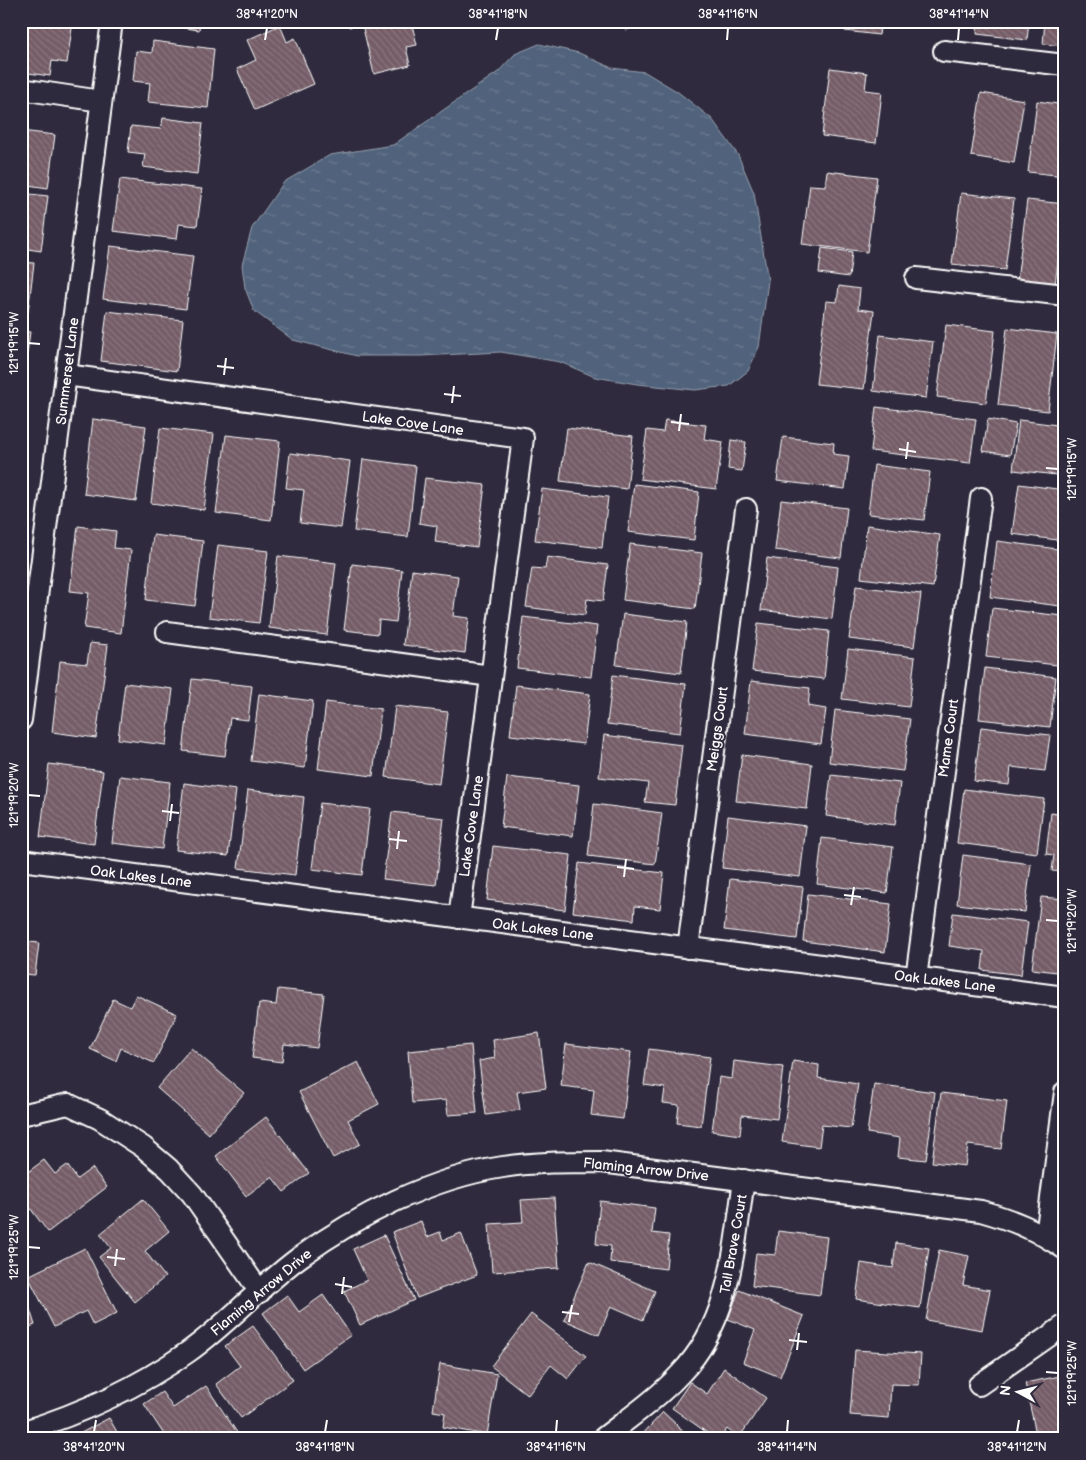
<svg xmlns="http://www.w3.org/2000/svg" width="1086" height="1460" viewBox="0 0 1086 1460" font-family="'Balsamiq Sans',sans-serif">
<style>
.water{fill:url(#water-ripples);stroke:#97a1b0}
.building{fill:url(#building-back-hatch);stroke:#fff}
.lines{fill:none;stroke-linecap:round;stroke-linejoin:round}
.street-casing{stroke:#fff;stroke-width:24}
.street{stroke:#2f2a3d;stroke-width:20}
.ticks{fill:none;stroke:#fff;stroke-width:2}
.labels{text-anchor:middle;stroke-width:4;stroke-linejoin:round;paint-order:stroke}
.street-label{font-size:14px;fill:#fff;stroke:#2f2a3d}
.neatline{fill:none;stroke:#fff;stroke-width:2}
.ticks-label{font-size:12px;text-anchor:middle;fill:#fff}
</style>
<defs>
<pattern id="water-ripples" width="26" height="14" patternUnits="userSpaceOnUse" patternTransform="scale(1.25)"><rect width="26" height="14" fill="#51637c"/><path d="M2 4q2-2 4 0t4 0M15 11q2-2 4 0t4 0" fill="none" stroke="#6b7a90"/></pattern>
<pattern id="building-back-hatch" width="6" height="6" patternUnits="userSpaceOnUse" patternTransform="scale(1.25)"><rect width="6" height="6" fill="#755d67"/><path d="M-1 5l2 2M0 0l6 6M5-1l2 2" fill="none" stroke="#8a757e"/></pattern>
</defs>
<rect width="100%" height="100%" fill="#2f2a3d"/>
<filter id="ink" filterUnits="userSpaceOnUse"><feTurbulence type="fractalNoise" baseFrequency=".02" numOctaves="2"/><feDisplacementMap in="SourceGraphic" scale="10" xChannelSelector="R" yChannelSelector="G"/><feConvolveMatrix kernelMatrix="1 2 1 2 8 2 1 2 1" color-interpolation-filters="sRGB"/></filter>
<g filter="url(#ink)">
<path class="water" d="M539,44L579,53L612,68L645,72L678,92L712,119L738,155L754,193L768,281L759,347L748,371L729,386L695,390L637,384L595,377L560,362L501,352L421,356H357L293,340L254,311L245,288L242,265L252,228L284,182L330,155L393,145L498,72L515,54Z"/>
<g class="building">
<path d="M21,21H73L67,63L52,61L50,76L21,72Z"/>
<path d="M139,21H200L199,30Z"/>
<path d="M348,21H411L417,45L406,47L410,65L374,74L362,24L349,27Z"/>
<path d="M623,21H652L626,30Z"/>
<path d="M846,21H881L879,35L845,31Z"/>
<path d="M978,21H1029L1027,40L977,34Z"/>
<path d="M1045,21H1065L1063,46L1043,44Z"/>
<path d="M280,25L287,42L295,38L314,84L255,110L237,69L256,60L247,40Z"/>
<path d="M153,41L214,49L208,108L148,102L150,83L133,81L136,51L152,53Z"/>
<path d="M830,68L867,73L865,90L882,92L876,143L822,136Z"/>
<path d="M981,93L1024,100L1014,163L971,156Z"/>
<path d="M1037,101L1065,105V176L1028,172Z"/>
<path d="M163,118L203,123L197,174L143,167L145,154L128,152L131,126L161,129Z"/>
<path d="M21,131L55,135L48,188L21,184Z"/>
<path d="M827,171L877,177L867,252L802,244L810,185L825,186Z"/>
<path d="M120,179L202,189L197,226L179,224L177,239L113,231Z"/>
<path d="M21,193L48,196L41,251L21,248Z"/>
<path d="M961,193L1014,199L1005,270L952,264Z"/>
<path d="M1027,200L1065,204L1055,285L1017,281Z"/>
<path d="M110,246L193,256L186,309L103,299Z"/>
<path d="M822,248L852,252L849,277L819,273Z"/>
<path d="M21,262L34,263L28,312L21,311Z"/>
<path d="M839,286L860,289L858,309L874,311L864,389L816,384L826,301L837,302Z"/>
<path d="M107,311L183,320L177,371L101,361Z"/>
<path d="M946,325L995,331L986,403L937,397Z"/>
<path d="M1007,328L1057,334L1048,411L998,405Z"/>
<path d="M21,331L30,332L23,383H21Z"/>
<path d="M880,335L933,342L926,398L873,391Z"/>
<path d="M1065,362V412L1059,411Z"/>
<path d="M876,407L976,419L970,463L871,451Z"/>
<path d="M93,419L146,426L136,501L84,494Z"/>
<path d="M988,419L1016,424L1010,455L983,451Z"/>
<path d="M665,420L706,425L704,439L723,442L716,489L640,479L647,430L663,432Z"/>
<path d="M1019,420L1065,426V476L1013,470Z"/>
<path d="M160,428L214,434L204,510L151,503Z"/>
<path d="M567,428L633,436L627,489L560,481Z"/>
<path d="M226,435L280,441L271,520L216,513Z"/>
<path d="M783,437L834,443L833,454L849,456L845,489L777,481Z"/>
<path d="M731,440L746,442L742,471L728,469Z"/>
<path d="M290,453L350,461L341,528L300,523L304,490L286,488Z"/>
<path d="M363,459L416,466L408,537L354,531Z"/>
<path d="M874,465L930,472L924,520L868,514Z"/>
<path d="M425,478L485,485L477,547L435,542L437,526L419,523Z"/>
<path d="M634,484L699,492L694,540L628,532Z"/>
<path d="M1019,484L1065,490V541L1012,534Z"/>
<path d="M542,489L608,497L602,548L535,540Z"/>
<path d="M781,500L847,508L841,558L775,550Z"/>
<path d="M867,525L940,535L933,587L861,578Z"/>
<path d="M78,526L116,531L114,548L131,550L121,633L84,628L89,593L70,591Z"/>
<path d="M153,535L203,541L195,606L146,600Z"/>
<path d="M997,541L1065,550V592H1061L1060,606L990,597Z"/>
<path d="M630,544L702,553L695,609L623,600Z"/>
<path d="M218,545L268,551L259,623L209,617Z"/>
<path d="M278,556L336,563L327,635L269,628Z"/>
<path d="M547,557L608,565L603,601L587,599L585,615L526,607L532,568L545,569Z"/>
<path d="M767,558L838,567L832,619L761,610Z"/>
<path d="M352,564L402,570L396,622L379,620L378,634L344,630Z"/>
<path d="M412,570L458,576L453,616L469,618L465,653L403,645Z"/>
<path d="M856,586L921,594L914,647L849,639Z"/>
<path d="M992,608L1063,616L1057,665L986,657Z"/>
<path d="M623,614L687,622L681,673L616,665Z"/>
<path d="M523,617L597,626L591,677L517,668Z"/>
<path d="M758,623L829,631L824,679L752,671Z"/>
<path d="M90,643L108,645L96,738L52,732L60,661L87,664Z"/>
<path d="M848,649L915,657L909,707L842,699Z"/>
<path d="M985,668L1056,677L1050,727L979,719Z"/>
<path d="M613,675L686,684L680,733L607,724Z"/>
<path d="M192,679L252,686L248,720L230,718L225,756L183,751Z"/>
<path d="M751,681L810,688L808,706L826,709L821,744L745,734Z"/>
<path d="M125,683L173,689L166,745L118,739Z"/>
<path d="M516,685L590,694L584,744L510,735Z"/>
<path d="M259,694L313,701L305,768L251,761Z"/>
<path d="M326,702L381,709L373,776L318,769Z"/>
<path d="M395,706L448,712L439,784L386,777Z"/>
<path d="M835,710L910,719L903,771L829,762Z"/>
<path d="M981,727L1050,735L1045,771L1011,767L1009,785L974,781Z"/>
<path d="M604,735L682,745L675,805L645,802L648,783L599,777Z"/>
<path d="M742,755L812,764L807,809L736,801Z"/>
<path d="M49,764L103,771L94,844L40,837Z"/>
<path d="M831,775L900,783L895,825L826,816Z"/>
<path d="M120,776L170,782L162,849L112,843Z"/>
<path d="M507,777L579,785L573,836L501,827Z"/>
<path d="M184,783L236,790L228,856L176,850Z"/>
<path d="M964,789L1044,799L1037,853L957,843Z"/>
<path d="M248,790L304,797L295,875L238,868Z"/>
<path d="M320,803L370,809L362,875L312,869Z"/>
<path d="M594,804L662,813L655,864L588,856Z"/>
<path d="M392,812L444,818L436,885L383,879Z"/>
<path d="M1051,813L1065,815V872L1052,871L1054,855L1046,854Z"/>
<path d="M728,816L806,826L800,877L722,868Z"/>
<path d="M822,838L893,847L887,893L817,884Z"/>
<path d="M493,846L571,855L565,910L487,900Z"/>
<path d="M963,855L1031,864L1025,912L957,904Z"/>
<path d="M579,863L664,873L660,909L635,906L634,920L573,912Z"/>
<path d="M730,879L803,887L797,939L724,930Z"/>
<path d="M808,894L891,904L885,952L803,941Z"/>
<path d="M1041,897L1065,899V973L1032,969Z"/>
<path d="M953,913L1028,922L1021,975L982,970L984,951L949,946Z"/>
<path d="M21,941L39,943L35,975L21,974Z"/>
<path d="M278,989L324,994L317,1048L284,1044L282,1062L252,1058L259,1003L276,1005Z"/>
<path d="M136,995L177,1014L154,1063L121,1048L116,1061L90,1049L113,999L130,1007Z"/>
<path d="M539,1033L546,1088L517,1092L520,1110L486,1115L479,1061L495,1058L493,1040Z"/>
<path d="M566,1044L631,1052L623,1119L591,1115L594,1090L561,1086Z"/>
<path d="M471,1045L477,1113L448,1115L446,1100L412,1103L408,1051Z"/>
<path d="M191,1048L244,1093L209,1134L157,1088Z"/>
<path d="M649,1049L710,1057L701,1126L677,1123L679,1105L663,1103L665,1088L644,1085Z"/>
<path d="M734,1061L783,1067L777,1119L742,1115L740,1135L712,1131L719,1077L732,1079Z"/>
<path d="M793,1061L819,1065L818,1078L858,1084L851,1128L822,1125L819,1147L782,1142Z"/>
<path d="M358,1062L379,1104L348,1120L360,1144L333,1158L299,1092Z"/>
<path d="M874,1084L935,1092L926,1160L898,1157L900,1138L867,1133Z"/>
<path d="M941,1093L1007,1101L1001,1149L968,1145L965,1166L932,1162Z"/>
<path d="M266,1117L309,1173L284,1192L272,1177L246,1196L216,1156Z"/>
<path d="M44,1160L55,1174L67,1165L77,1179L92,1168L107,1187L48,1232L21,1196V1177Z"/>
<path d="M554,1198L559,1268L492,1272L489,1224L523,1222L521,1200Z"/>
<path d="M143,1199L169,1231L145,1251L165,1277L135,1302L99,1257L111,1248L100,1234Z"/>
<path d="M600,1201L655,1208L652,1233L669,1235L666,1269L610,1262L611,1246L596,1244Z"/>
<path d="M421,1221L427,1237L440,1232L443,1240L461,1233L477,1275L417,1298L392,1232Z"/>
<path d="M778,1231L827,1237L820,1295L752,1286L756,1253L775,1255Z"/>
<path d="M384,1235L414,1300L360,1325L344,1291L367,1280L353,1249Z"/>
<path d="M896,1243L929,1248L920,1308L856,1299L861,1263L893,1268Z"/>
<path d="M85,1248L117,1313L93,1325L86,1311L54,1327L28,1276Z"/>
<path d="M939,1250L969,1256L963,1285L990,1290L982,1330L926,1320Z"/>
<path d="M589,1262L655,1291L643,1320L611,1306L599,1335L564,1320Z"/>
<path d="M21,1282L35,1325L21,1330Z"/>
<path d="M739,1290L804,1316L780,1377L743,1362L755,1330L728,1319Z"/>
<path d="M287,1295L299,1312L323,1295L351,1335L303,1369L263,1313Z"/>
<path d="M531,1314L586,1356L568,1379L551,1365L528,1395L491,1366Z"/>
<path d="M253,1326L293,1380L241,1418L216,1384L240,1366L225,1346Z"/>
<path d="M855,1350L921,1354L919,1385L891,1384L889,1418L850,1415Z"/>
<path d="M440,1364L497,1374L487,1435L443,1427L445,1413L433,1411Z"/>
<path d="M724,1368L766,1398L739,1438L727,1429L720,1439H716L672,1408L690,1382L707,1394Z"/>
<path d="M1065,1375V1431L1036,1434L1025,1383Z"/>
<path d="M206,1386L240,1437L238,1439H167L144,1404L162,1392L173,1408Z"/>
<path d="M663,1412L692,1439H642L640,1437Z"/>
<path d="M109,1418L121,1439H70Z"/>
</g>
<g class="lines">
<defs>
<g id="street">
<path d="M944,51L1065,65"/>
<path d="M21,89L101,101"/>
<path d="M916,278L1065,295"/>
<path d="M66,375L523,438L459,918"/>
<path d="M167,632L491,676"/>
<path d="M21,720L112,21"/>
<path d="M21,860L1065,997"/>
<path d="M688,948L746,509"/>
<path d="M916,978L981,498"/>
<path d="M21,1115L68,1104L100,1119L143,1147L169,1169L192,1194L260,1292"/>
<path d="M1046,1236L1065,1092"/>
<path d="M979,1385L1065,1325"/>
<path d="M21,1432C80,1414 137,1388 188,1352C228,1324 260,1286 300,1257C358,1215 431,1178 503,1167C535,1162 568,1162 601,1162L981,1211C1013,1220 1037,1230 1065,1249"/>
<path d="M602,1439C629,1418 658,1398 681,1373C731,1321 734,1247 744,1180"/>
</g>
</defs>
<use href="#street" class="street-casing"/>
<use href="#street" class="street"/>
</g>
</g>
<path class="ticks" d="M265,40L267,28M496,40L498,28M727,40L728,28M958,40L959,28M28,343L40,344M217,366L234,368M224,375L226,358M444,394L461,396M452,403L454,386M671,422L689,424M679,431L681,414M899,449L916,452M906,459L908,442M1046,468L1058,469M28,795L40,796M162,811L179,813M170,821L172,804M389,839L407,841M397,849L399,831M617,867L634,869M624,877L626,859M844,895L861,897M851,905L854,887M1046,920L1058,921M28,1247L40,1248M107,1257L125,1259M115,1266L117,1249M335,1284L352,1287M342,1294L344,1277M562,1312L579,1314M569,1322L572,1305M789,1340L807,1342M797,1350L799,1333M1046,1372L1058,1373M94,1432L96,1420M325,1432L327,1420M556,1432L557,1420M787,1432L788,1420M1017,1432L1019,1420"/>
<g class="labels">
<g class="street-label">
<text transform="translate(67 371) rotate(-83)" y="5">Summerset Lane</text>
<text transform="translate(413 423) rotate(8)" y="5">Lake Cove Lane</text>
<text transform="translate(717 729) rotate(-82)" y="5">Meiggs Court</text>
<text transform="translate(948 738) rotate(-82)" y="5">Mame Court</text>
<text transform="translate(471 826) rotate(-82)" y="5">Lake Cove Lane</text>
<text transform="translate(141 876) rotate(7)" y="5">Oak Lakes Lane</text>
<text transform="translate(543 929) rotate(7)" y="5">Oak Lakes Lane</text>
<text transform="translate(945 981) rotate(7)" y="5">Oak Lakes Lane</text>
<text transform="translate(646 1169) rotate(6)" y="5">Flaming Arrow Drive</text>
<text transform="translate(733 1244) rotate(-80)" y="5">Tall Brave Court</text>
<text transform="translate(261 1292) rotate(-40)" y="5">Flaming Arrow Drive</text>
</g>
</g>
<rect width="1086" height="1460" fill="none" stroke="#2f2a3d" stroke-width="55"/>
<g transform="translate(1018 1392) rotate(277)" stroke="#2f2a3d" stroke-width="4" paint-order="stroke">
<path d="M0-4L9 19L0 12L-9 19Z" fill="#ffffff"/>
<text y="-8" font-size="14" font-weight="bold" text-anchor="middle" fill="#ffffff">N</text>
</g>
<rect x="28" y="28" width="1030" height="1404" class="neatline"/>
<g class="ticks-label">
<text x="267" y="18">38°41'20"N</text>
<text x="498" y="18">38°41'18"N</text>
<text x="728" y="18">38°41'16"N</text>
<text x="959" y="18">38°41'14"N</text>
<text transform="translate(14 343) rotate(-90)" y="4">121°19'15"W</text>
<text transform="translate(1072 469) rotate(-90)" y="4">121°19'15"W</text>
<text transform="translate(14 795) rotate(-90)" y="4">121°19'20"W</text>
<text transform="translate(1072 921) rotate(-90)" y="4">121°19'20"W</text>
<text transform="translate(14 1247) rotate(-90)" y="4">121°19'25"W</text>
<text transform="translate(1072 1373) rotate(-90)" y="4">121°19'25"W</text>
<text x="94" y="1451">38°41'20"N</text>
<text x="325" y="1451">38°41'18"N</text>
<text x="556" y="1451">38°41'16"N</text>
<text x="787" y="1451">38°41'14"N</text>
<text x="1017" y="1451">38°41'12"N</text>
</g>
</svg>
